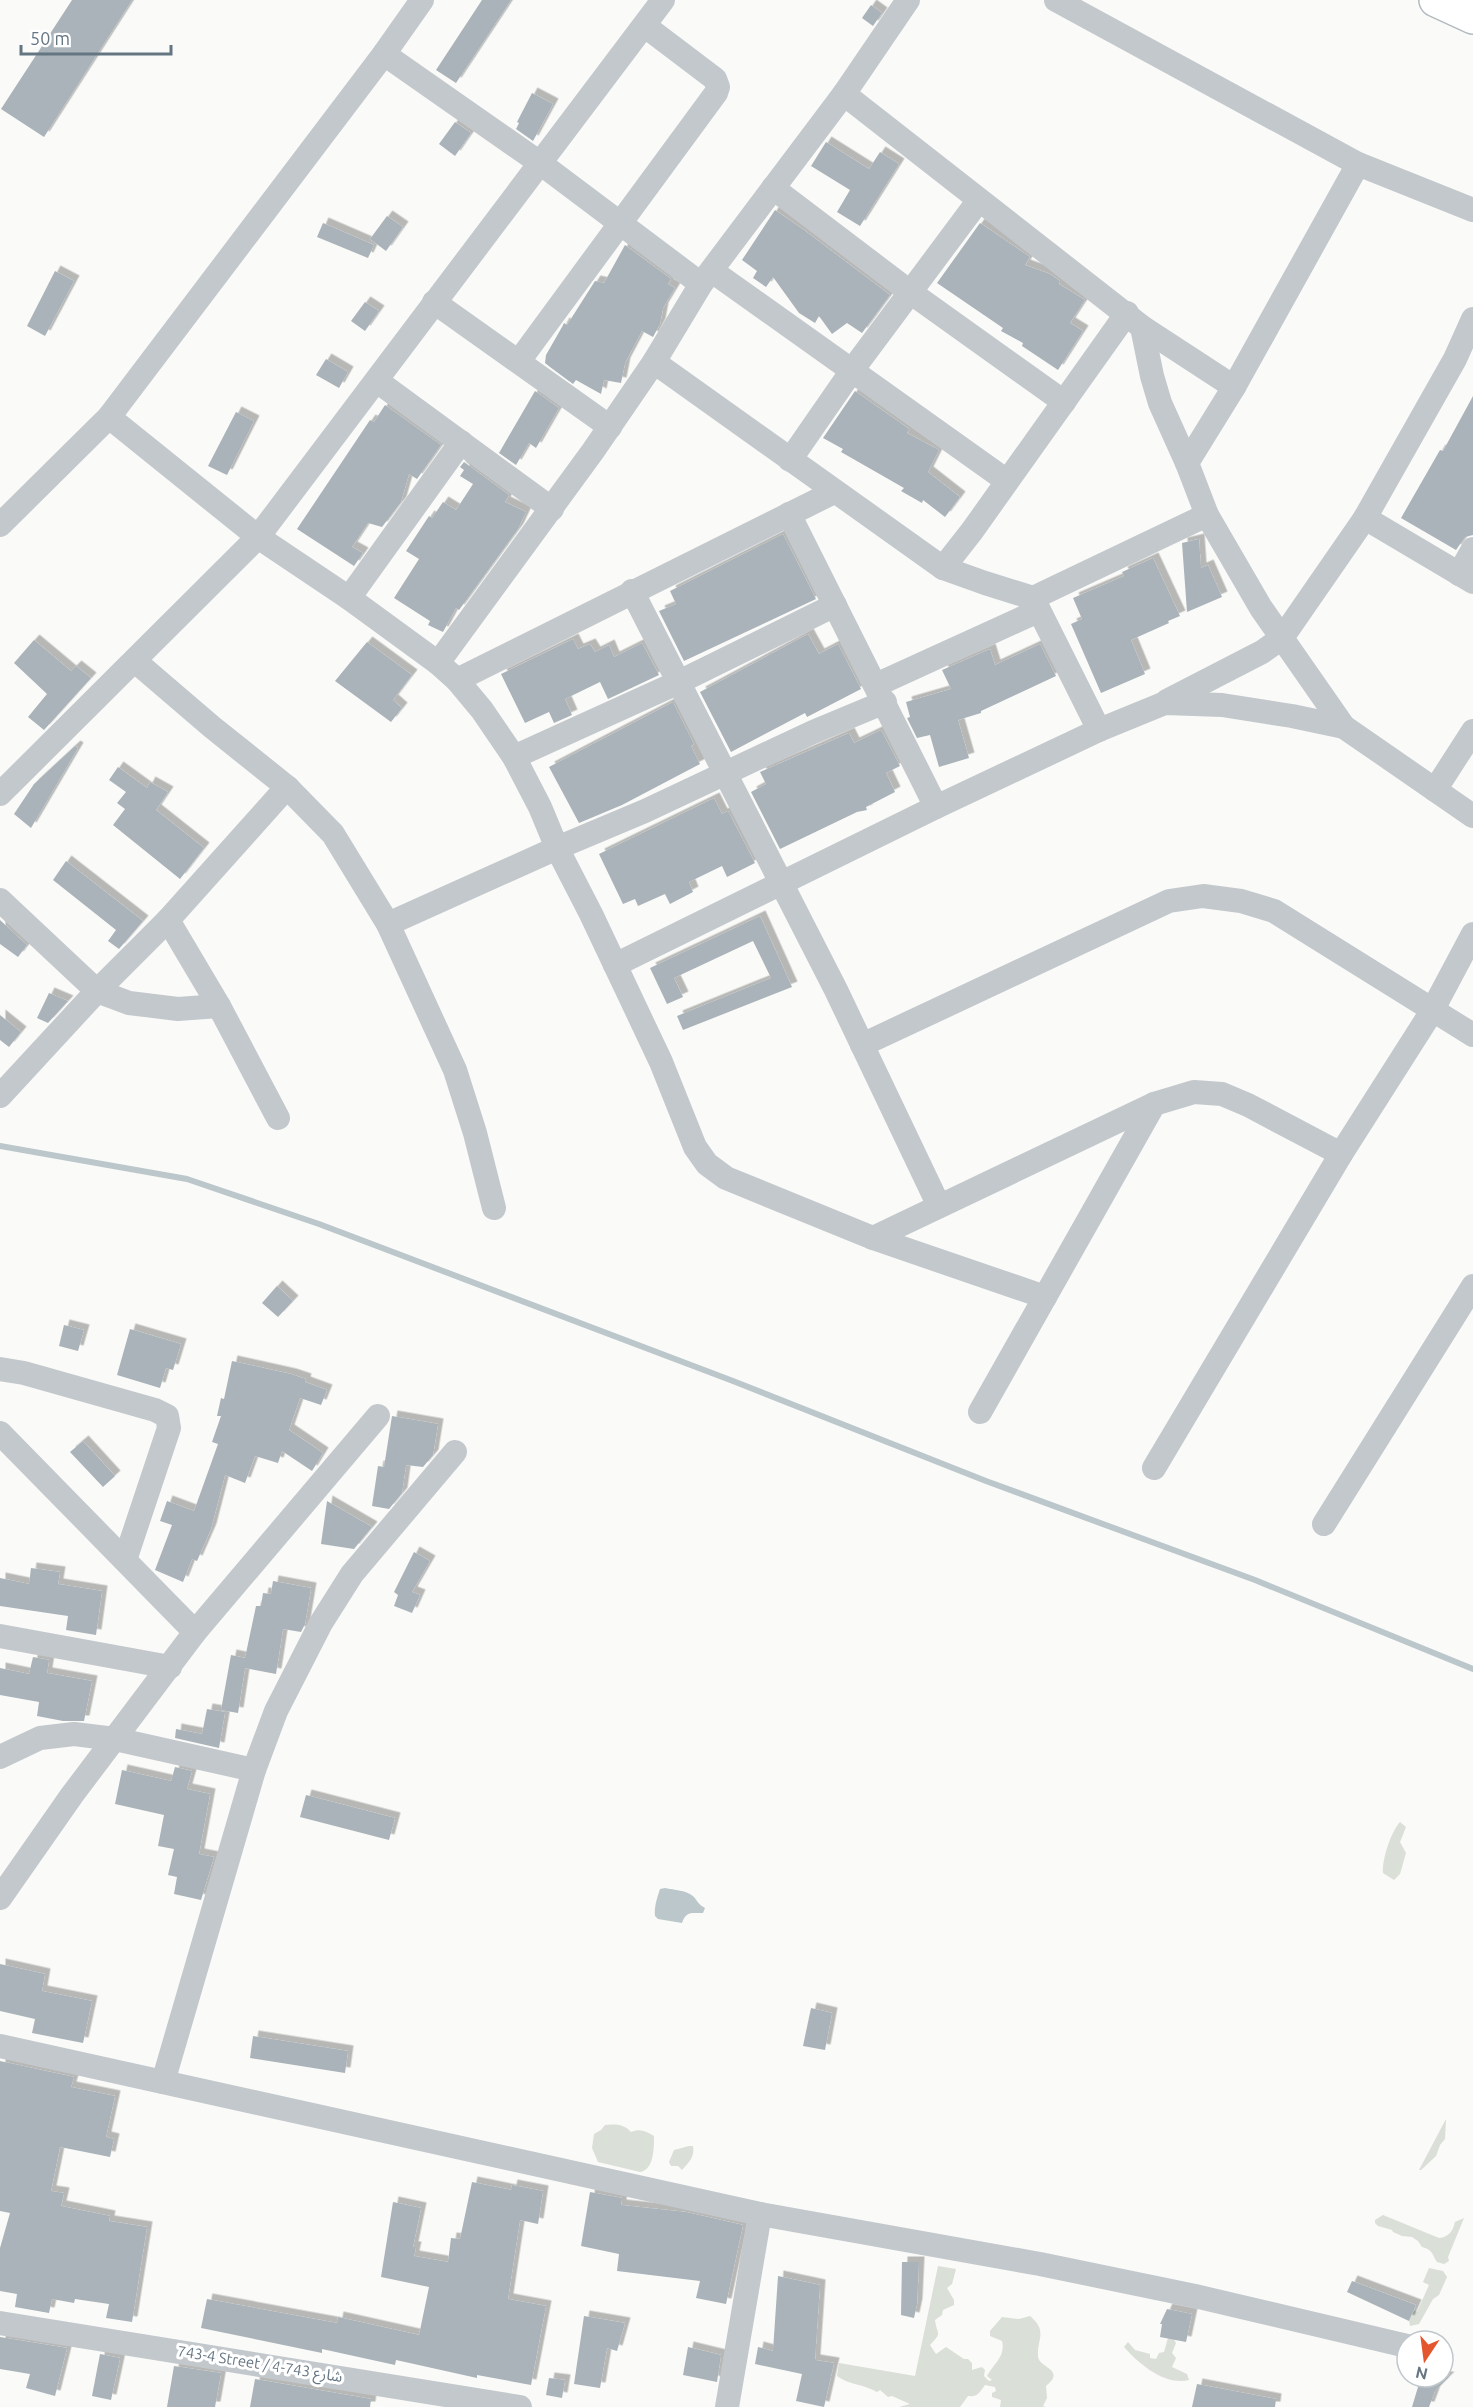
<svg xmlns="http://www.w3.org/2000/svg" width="1473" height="2407" viewBox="0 0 1473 2407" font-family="Ubuntu,'Noto Sans Arabic',sans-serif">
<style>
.green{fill:#dadfd7}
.water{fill:#bbc7cb}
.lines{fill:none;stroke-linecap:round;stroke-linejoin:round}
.stream{stroke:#bbc7cb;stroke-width:6}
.building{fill:#aab3b9;filter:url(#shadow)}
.secondary-casing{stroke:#b3babf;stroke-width:36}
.street{stroke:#c3c8cc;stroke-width:24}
.secondary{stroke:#fff;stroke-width:33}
.labels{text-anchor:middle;stroke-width:6;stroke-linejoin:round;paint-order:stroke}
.street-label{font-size:15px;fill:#657683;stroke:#fff}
</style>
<defs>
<filter id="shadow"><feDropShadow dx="5.5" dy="-5.5" stdDeviation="0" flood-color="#0004"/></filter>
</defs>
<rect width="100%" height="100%" fill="#fafaf8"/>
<g class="green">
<path d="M1400,1822L1406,1827L1400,1842L1406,1853L1400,1874L1394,1880L1383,1873C1382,1859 1391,1832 1400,1822Z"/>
<path d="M1446,2119L1445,2139L1440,2145L1436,2156L1421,2170H1419Z"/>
<path d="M605,2125C615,2124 624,2124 631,2132C640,2128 646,2131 654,2136C654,2148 654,2170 640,2172L598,2162L592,2148L594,2134L601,2130Z"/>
<path d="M689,2146H693C695,2157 689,2162 682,2170L678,2166H671L669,2162L674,2150Z"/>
<path d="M1383,2215L1439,2238C1449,2237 1453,2231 1455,2222L1464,2218L1448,2257L1449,2261L1444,2264L1437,2262C1432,2254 1433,2250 1422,2247L1418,2241L1412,2237L1402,2236L1393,2232L1392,2230L1378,2226L1375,2223V2220Z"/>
<path d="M938,2266L956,2269L952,2284L947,2288L954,2300V2305L943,2310L942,2315L935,2320C937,2336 943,2331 930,2345L936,2354L946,2347L964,2359H968L972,2363V2370L982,2367L985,2370L984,2376L989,2381L992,2380L987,2376C993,2364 1006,2357 1002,2341L990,2336V2331L1002,2317L1019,2319L1030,2316C1048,2331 1037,2339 1038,2356C1038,2368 1067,2369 1046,2386L1047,2398L1043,2406L1046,2407H1000L1001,2400L992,2397V2393L996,2391L995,2387L985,2385C979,2393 978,2397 968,2396L960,2407H899L910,2404L892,2396L888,2397L880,2390L877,2392C864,2384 849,2385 837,2376L839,2363L915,2376Z"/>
<path d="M1429,2268L1443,2271L1447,2277L1439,2295L1433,2299L1419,2324L1410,2326L1409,2321L1414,2310L1417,2312L1429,2285L1423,2282Z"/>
<path d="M1168,2338L1174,2339L1176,2343L1172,2353L1176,2358L1172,2367L1187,2374L1189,2380C1165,2386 1139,2364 1124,2347L1128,2342L1135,2350L1150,2354V2358L1156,2359L1159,2353L1164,2352Z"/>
</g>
<path class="water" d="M665,1888C674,1890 687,1890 694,1897C698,1902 699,1905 705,1908L703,1913C691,1913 686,1911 682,1923L658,1919L655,1916C654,1907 657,1898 660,1889Z"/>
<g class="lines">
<path class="stream" d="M0,1146L187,1179L319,1224L733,1381L986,1481L1255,1580L1473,1669"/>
</g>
<g class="building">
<path d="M72,0H132L44,137L1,109Z"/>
<path d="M482,0H511L456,83L436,70Z"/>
<path d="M871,5L882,13L873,26L862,18Z"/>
<path d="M532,93L553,104L533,141L516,129L519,123L517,122Z"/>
<path d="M455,122L471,133L455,156L439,144Z"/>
<path d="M826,142L869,169L880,152L899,164L860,226L837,212L850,190L811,166Z"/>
<path d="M775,210L804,230L890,295L862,333L847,323L832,334L819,316L815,323L799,313L773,277L766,287L753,278L757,271L742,260Z"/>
<path d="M387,216L403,227L386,251L370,239Z"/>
<path d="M323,223L374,245L368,258L317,237Z"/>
<path d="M980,223L1030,257L1025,265L1050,274L1060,281L1059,284L1085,300L1070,323L1083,331L1058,370L1022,346L1023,343L1001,331L1003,328L937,283Z"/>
<path d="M625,245L671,279L668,284L675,288L663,308L660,324L653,337L642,331L625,363L621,383L604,380L601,394L576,380L573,384L550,367L545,363L546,355L562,327L564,323L567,325L595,281L604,283Z"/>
<path d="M55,271L74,281L45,336L27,326Z"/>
<path d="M365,302L379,311L365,331L351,321Z"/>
<path d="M326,359L348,372L339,388L316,375Z"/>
<path d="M535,391L559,408L536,448L529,443L516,465L499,453Z"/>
<path d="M855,391L909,429L907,433L939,450L928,472L960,497L945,517L923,500L922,503L901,491L904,488L841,452L843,449L823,438Z"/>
<path d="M1473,396V535L1465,537L1456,550L1401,518L1440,450L1443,451Z"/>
<path d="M385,405L441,445L417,479L409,474L401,502L382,527L368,523L352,547L363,553L354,566L297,529L370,420L374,422Z"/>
<path d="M236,412L254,421L227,475L208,466Z"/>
<path d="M464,462L509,495L505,502L526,512L518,529L459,610L456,608L443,632L428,625L430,621L394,598L419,559L406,551L429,516L432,518L443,502L456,510L473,484L460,476L464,470L460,467Z"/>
<path d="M783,534L816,599L684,661L659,611L676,604L670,591Z"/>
<path d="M1199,539L1201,568L1208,565L1222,597L1187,612L1182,543Z"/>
<path d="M1153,558L1180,616L1168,621L1169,623L1131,640L1145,674L1101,693L1071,624L1082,619L1073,598L1124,576L1122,572Z"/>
<path d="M808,634L819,654L838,644L861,689L807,717L805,713L731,752L700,692Z"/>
<path d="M573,639L578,649L590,644L595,652L609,645L614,657L642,643L659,675L608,699L600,682L565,699L572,715L554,723L549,712L525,723L501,674Z"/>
<path d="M34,640L71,671L76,666L91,678L44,730L28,717L47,694L14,663Z"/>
<path d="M367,642L412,675L393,700L402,708L391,722L335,681Z"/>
<path d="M1040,644L1056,676L981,711V713L958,720L969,758L939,767L930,735L917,738L907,718L910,717L906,702L951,689L942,670L990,649L995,665Z"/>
<path d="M673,702L694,744L691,746L700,764L622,805L579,823L549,767Z"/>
<path d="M881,730L900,766L886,773L895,792L866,807L867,810L857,812L780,849L751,792L766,784L760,772L849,733L854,743Z"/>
<path d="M75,746L78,748L31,828L14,814L34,784Z"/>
<path d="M118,767L147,788L150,782L168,792L156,810L204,848L180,879L113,825L125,809L117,803L126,792L109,780Z"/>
<path d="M714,798L722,814L728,811L755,863L727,877L722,866L689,882L693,892L670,904L665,894L638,906L635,899L623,904L599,854Z"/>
<path d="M66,861L143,921L119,949L108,941L116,930L53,880Z"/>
<path d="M760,916L792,987L683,1030L677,1016L771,978L753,941L674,978L683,997L667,1004L650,968Z"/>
<path d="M0,920L27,945L18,957L0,944Z"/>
<path d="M49,993L68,1001L48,1023L37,1018Z"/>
<path d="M0,1015L21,1032L9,1047L0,1040Z"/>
<path d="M277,1286L293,1301L278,1317L262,1303Z"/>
<path d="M64,1325L84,1330L78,1351L59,1346Z"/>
<path d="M130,1329L181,1344L173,1370L166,1368L160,1388L117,1375Z"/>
<path d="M232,1361L291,1374L306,1379L305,1382L327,1390L321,1405L300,1398L289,1430L323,1453L312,1471L282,1451L278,1463L255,1456L245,1483L225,1475L211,1529L197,1561L192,1559L183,1582L155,1570L172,1525L160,1521L167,1501L194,1511L218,1444L212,1442L221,1416H217L221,1398L224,1399Z"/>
<path d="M392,1416L438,1424L433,1455L423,1467L406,1465L402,1493L389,1509L372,1506L378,1466L384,1467Z"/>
<path d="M83,1441L115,1476L103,1487L70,1452Z"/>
<path d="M327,1501L372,1527L354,1549L321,1544Z"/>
<path d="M414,1552L430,1561L412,1592L420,1595L412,1613L394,1606L398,1595L394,1592Z"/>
<path d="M31,1568L60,1572L58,1584L102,1591L96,1635L66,1630L68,1616L0,1606V1578L29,1584Z"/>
<path d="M273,1581L311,1588L305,1624L301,1632L283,1629L276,1674L245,1668L238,1713L221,1710L231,1655L245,1658L256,1606H261L263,1593L271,1594Z"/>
<path d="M33,1657L49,1660L47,1673L92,1681L84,1721H63L37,1716L39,1702L0,1695V1668L29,1674Z"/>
<path d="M207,1709L225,1712L219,1748L175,1738L176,1729L202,1734Z"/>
<path d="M175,1767L192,1771L187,1789L210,1794L199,1854L214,1857L201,1900L174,1894L177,1877L168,1875L174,1849L158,1846L164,1815L115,1804L122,1770L171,1781Z"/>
<path d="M306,1795L395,1818L389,1840L300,1817Z"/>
<path d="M0,1964L45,1974L42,1991L92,2001L83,2043L32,2033L35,2019L0,2011Z"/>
<path d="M811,2008L832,2013L825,2050L803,2046Z"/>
<path d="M253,2036L348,2051L345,2073L250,2058Z"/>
<path d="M0,2061L74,2077L71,2087L115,2096L106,2137L114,2139L110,2157L60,2147L51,2191L64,2193L61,2206L110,2216L109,2221L147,2227L132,2322L106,2318L109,2304L75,2299L74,2303L52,2299L49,2313L15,2307L17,2294L0,2291V2248L10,2213L0,2211Z"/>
<path d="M472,2182L511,2190L512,2185L543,2191L538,2224L520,2220L508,2299L546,2306L531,2385L477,2375V2378L396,2360L395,2365L322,2349V2353L201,2328L207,2299L337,2323L338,2317L419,2335L429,2287L381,2277L393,2202L421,2208L413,2247H416L414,2256L448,2262L451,2238L460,2239Z"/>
<path d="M590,2192L622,2198L621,2205L686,2212L743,2225L726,2304L696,2298L700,2281L617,2271L619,2254L581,2246Z"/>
<path d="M902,2262H919L917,2304L914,2318L901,2315Z"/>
<path d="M778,2276L820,2285L815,2360L834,2363L824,2407L796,2401L802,2374L755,2364L758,2347L773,2351Z"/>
<path d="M1352,2281L1416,2305L1409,2321L1347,2292Z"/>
<path d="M1167,2309L1192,2314L1186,2342L1160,2337L1162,2324H1160Z"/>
<path d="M584,2316L625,2323L617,2351L607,2348L600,2388L574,2384Z"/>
<path d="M0,2337L67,2348L55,2396L26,2388L30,2374L0,2369Z"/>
<path d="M688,2347L721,2355L717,2382L683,2375Z"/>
<path d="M100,2354L120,2358L111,2400L92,2396Z"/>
<path d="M174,2366L221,2373L215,2407H167Z"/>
<path d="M1421,2377H1449L1435,2391L1429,2407H1412Z"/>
<path d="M549,2378L565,2380L562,2398L546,2395Z"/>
<path d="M255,2379L371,2399L370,2407H250Z"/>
<path d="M1197,2384L1276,2399L1275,2407H1192Z"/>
</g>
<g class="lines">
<defs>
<path id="secondary" d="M1436,0L1473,17"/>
</defs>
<use href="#secondary" class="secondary-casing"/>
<g class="street">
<path d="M1056,0L1358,164L1473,210"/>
<path d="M384,54L540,163L701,284"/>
<path d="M844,94L1142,327L1234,387"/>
<path d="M773,188L910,292L1064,402"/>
<path d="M712,271L1007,481"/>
<path d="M434,302L610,427"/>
<path d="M1473,319L1455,359L1365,518L1473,582"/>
<path d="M1142,327L1152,376L1160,403L1187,463"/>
<path d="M519,361L716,93L718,87L715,79L645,26"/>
<path d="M654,362L943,568L985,583L1033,598L1207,515"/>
<path d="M377,381L552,509"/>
<path d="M109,417L258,537L349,598L438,663L457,680L482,710L514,757L540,807L557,848L591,914L661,1062L695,1147L707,1164L726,1178L873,1238L1045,1297"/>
<path d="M790,460L853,369L979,200"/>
<path d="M789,514L936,807"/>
<path d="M0,525L109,417L384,54L422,0"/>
<path d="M943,568L972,531L1127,313"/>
<path d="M1459,574L1473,549"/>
<path d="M632,591L836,990L939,1206"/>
<path d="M349,598L461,442"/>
<path d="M1033,598L1099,730"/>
<path d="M135,661L212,727L287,787L333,834L388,924L455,1070L475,1133L494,1208"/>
<path d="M438,663L593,451L654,362L701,284L844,94L908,0"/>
<path d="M457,680L834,492"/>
<path d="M876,685L1038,611"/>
<path d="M1167,701L1262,652L1282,638L1261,608L1207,515L1187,463L1234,387L1358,164"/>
<path d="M1344,727L1282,638L1365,518"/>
<path d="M514,757L679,682L835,605"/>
<path d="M1435,790L1473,731"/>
<path d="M0,794L258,537L663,0"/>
<path d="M0,900L97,991L129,1003L178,1009L219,1006"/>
<path d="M168,920L219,1006L278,1118"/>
<path d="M388,924L557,848L645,811L813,732L885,702"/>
<path d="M615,965L936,807L1099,730L1165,703L1222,705L1292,716L1344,727L1473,816"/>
<path d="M862,1045L1169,901L1203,896L1241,901L1274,911L1473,1035"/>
<path d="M0,1096L97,991L168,920L287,787"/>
<path d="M873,1238L1154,1104L1194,1092L1222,1094L1248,1105L1341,1154"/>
<path d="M0,1369L24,1373L155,1410L167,1416L169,1428L125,1560"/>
<path d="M980,1412L1154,1104"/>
<path d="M0,1433L195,1632"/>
<path d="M1154,1468L1341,1154L1432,1011L1473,934"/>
<path d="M1324,1524L1473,1286"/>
<path d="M0,1636L170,1667"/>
<path d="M0,1757L40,1738L74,1734L115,1739L254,1770"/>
<path d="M0,1898L72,1795L195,1632L378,1416"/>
<path d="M0,2046L760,2214L1040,2264L1195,2296L1407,2346"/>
<path d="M163,2082L254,1770L276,1711L321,1623L352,1574L455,1452"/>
<path d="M0,2323L520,2407"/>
<path d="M727,2407L760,2214"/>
</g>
<use href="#secondary" class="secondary"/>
</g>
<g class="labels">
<g class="street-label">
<text transform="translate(260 2364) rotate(9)" y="5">743-4 Street / شارع 743-4</text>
</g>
</g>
<g transform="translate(1425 2359) rotate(193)"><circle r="28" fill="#ffffff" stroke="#c1c8cd" stroke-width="1.5"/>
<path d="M0-4.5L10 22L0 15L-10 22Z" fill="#e4572e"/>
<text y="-9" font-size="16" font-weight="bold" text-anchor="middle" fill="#657683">N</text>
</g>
<path d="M21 45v9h150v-9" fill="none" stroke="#657683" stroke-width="3"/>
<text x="30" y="45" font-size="18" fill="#657683" stroke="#ffffff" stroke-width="4.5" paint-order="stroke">50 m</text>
</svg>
